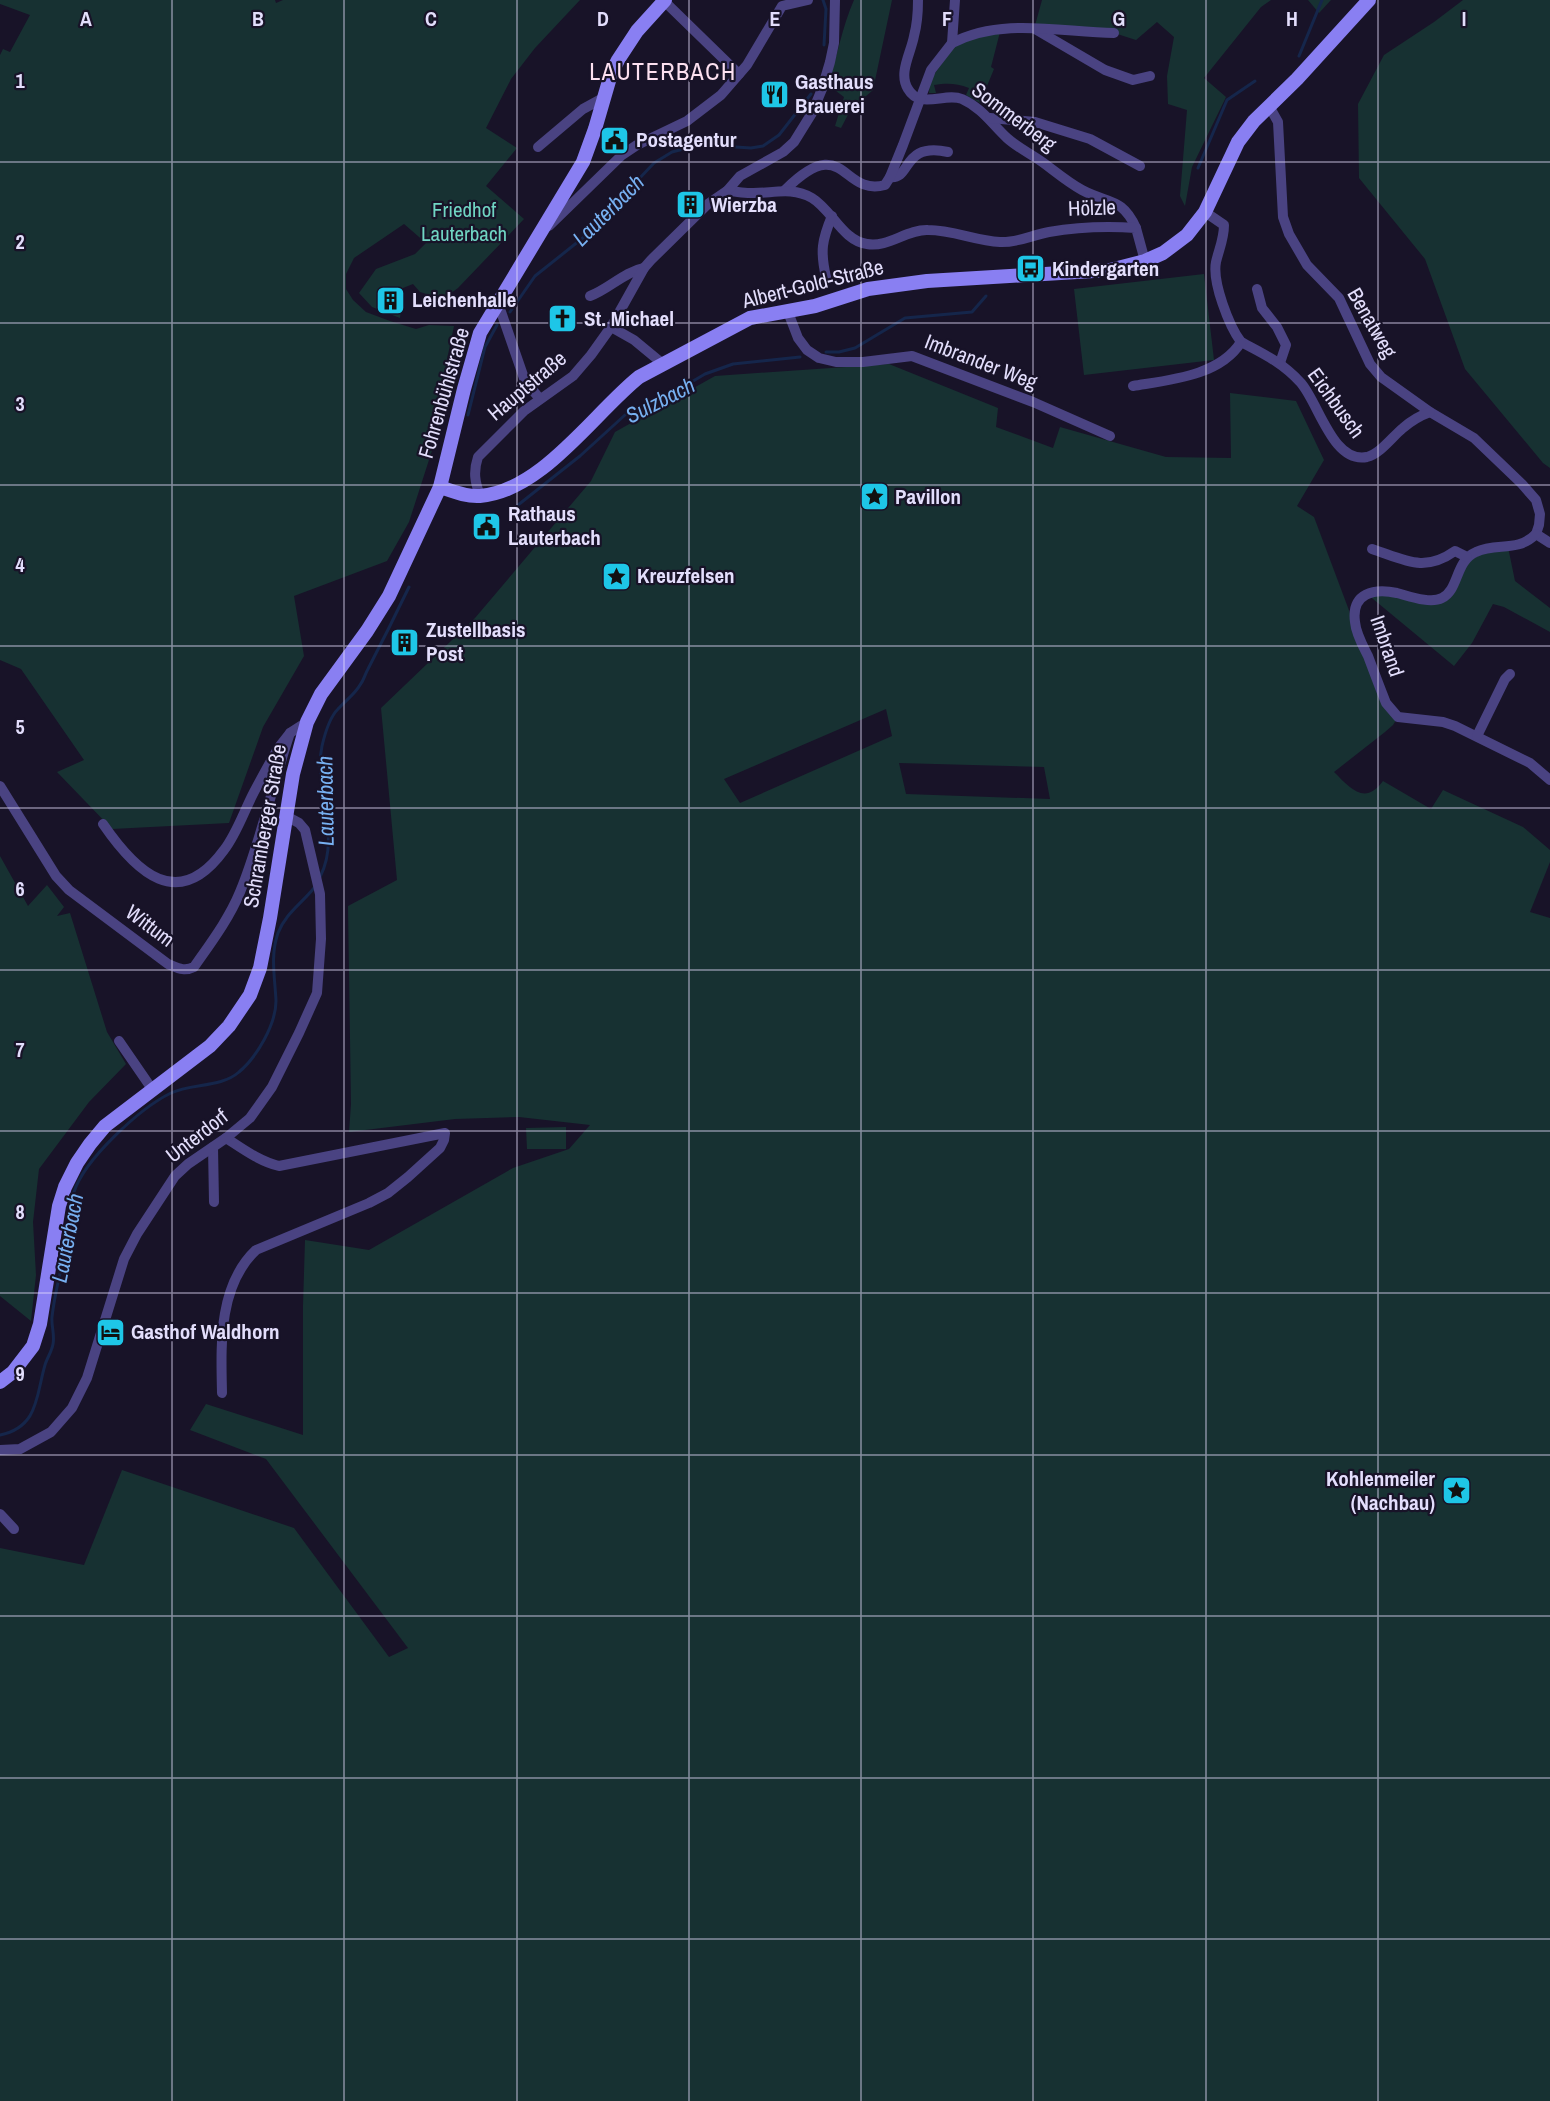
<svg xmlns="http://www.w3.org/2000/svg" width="1550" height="2101" viewBox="0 0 1550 2101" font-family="'Archivo Narrow',sans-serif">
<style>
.green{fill:#173132;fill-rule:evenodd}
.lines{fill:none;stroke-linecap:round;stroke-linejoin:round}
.stream{stroke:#15264b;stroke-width:3}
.street{stroke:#4a4382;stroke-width:10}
.secondary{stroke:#897ff2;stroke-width:14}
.grid{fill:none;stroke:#e3defc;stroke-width:1.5;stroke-opacity:0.55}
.labels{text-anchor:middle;stroke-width:4.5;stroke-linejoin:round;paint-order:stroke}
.poi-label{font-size:21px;font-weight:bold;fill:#e3defc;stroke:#181328;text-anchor:start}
.street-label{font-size:21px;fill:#e3defc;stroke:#181328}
.park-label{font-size:21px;fill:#70d5c3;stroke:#181328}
.water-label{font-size:22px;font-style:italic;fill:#77b0f1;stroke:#181328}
.quarter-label{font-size:24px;letter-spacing:1.5px;fill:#fce0f0;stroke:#181328}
.grid-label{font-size:20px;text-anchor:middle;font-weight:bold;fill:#e3defc;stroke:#181328;stroke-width:4.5;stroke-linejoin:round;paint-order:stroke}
</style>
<rect width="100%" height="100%" fill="#181328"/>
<g class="green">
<path d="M0,0H275L276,3L283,0H580L535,48L511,79L486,128L517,148L486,186L524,219L458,288L443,299L420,292L413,284L403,288L400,318L372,307L359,293L376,269L415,254L426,243L404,224L354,258L346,274V289L353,300L366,312L390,321L416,329L429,325L454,326L446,364L447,404L409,522L387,561L294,596L304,656L263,727L229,823L112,829L57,772L84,760L21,669L0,660V55L3,49L10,52L30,15L0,4Z"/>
<path d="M854,0H892L873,90L851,109L841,128L835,126L844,97L828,85C837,57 842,27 854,0Z"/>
<path d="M1042,0H1271L1261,7L1204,78L1226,97L1192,167L1185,206L1180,196L1187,110L1168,104L1167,76L1174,37L1157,22L1136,40L1114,33L1034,29Z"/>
<path d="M1308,0H1331L1319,13Z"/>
<path d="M1463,0H1550V468L1543,463L1465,369L1425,259L1359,178L1358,104L1384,55L1434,22Z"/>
<path d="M1000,32L991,67L994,69L980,103L966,95L969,88C956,83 947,83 934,85L936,93H929L930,80L957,43Z"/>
<path d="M1204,274L1214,360L1084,375L1074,289Z"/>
<path d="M889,364L998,408L996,427L1053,448L1060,427L1166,457L1231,458L1230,393L1296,401L1324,460L1297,506L1314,517L1356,629L1398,717L1393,725L1385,732L1334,772C1350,788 1365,806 1383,781L1431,809L1443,790L1523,827L1550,850V862L1530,912L1550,918V2101H0V1548L84,1565L122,1470L294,1528L389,1657L408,1648L266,1459L190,1430L206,1404L303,1435V1306L305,1240L369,1250L513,1168L569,1149L590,1125L519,1117L455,1119L349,1132L351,1104L348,906L397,880L381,708L475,618L591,481L615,432L715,376ZM886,709L892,736L740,803L724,779ZM899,763L1044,767L1050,799L906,794Z"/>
<path d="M1508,547L1515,581L1550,608V632L1504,607L1493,604L1472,643L1454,666L1367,594L1441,599L1467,557Z"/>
<path d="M0,856L28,906L47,885L64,907L57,916L70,913L107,1032L126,1064L89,1102L39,1169L33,1222L36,1275L31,1321L0,1296Z"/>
<path d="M566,1127V1149H527L526,1128Z"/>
</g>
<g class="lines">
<g class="stream">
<path d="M823,0L826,9L824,45"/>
<path d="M1299,56L1322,0"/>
<path d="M1198,168L1227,100L1255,81"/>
<path d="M510,312L535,276L584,237L654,163L672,152L691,147L705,145L751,148L763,146L779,135L811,94"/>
<path d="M826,352H839L855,348L905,318L972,312L986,296"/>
<path d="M468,415L485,347L497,325"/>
<path d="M513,509L580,456L625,415L683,387L705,374L733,364L800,357"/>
<path d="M320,877C342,835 313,789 322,746C325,733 329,718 338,709C345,701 355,694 360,685C364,680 365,674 368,669C382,642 396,614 409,587"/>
<path d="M0,1435C39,1427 36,1395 45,1365C47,1358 52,1351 53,1344C55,1335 51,1325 52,1317C55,1290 63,1263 68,1237C71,1221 69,1207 74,1192C84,1160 140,1108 171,1093C191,1083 221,1088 239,1072C257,1057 276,1024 276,1001C275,978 270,956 278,933C285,914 302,903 314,888"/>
</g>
<g class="street">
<path d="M918,0C918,12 917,25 914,36C911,53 898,73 908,89C920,110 945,92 962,99C982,108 992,124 1007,138C1018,148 1033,155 1045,164C1057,173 1069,183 1082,190C1108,204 1122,197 1136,228"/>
<path d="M664,1L739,74"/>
<path d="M1035,29L1105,70L1133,80L1150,76"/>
<path d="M952,43C1002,17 1060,32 1114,33"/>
<path d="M1269,106L1278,122L1283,217L1289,234L1307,265L1339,298L1370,364L1381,377L1430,412L1474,438L1522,484L1536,500L1540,514L1539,525L1536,534L1550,543"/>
<path d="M990,118L1035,122L1090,139L1140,166"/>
<path d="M538,147L583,109L605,97"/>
<path d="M890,177C912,180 901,142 948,152"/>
<path d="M785,190C845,130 841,197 885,185L890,177L903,145L931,70L952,43L955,0"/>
<path d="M727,191C734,191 742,193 750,193C771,194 791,186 812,198C832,210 843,241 867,244C888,248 907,229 928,230C953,230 976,241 1000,242C1018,243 1032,235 1049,232C1078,227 1106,226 1136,228L1145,261"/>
<path d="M549,226L622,155L637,145L687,121L721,95L747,65L782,6L808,0"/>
<path d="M826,277C820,251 822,240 832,216"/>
<path d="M1257,289L1262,308L1277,327L1286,345L1280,363"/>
<path d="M590,296C609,289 624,272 644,268"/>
<path d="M498,303L525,381L540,399"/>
<path d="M788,312L798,338L807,350L819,358L836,362H863L912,356L1033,402L1110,436"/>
<path d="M611,327L634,340L663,364"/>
<path d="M1241,342C1264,354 1283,363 1301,383C1319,404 1333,464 1367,457C1380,454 1392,437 1403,428C1411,421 1419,416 1430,412"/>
<path d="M1133,386C1169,380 1220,376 1241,342C1229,326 1212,282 1216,262C1219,249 1224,239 1224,225L1205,212"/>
<path d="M480,496C475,482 473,472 478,457L524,411L573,376L591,355L611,327L644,268L651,260L708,204L727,191L740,176L783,152L794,142L812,113L822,89L830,62L834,43L835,0"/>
<path d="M1536,534C1517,553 1497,542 1476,552C1455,561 1459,590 1442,598C1430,604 1409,596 1397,593C1374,588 1351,593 1355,622C1356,634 1363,646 1368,656C1374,672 1380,688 1386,703L1398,717L1443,722L1455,726L1530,763L1550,780"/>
<path d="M1372,549C1405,560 1424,573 1455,551L1467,557"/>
<path d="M1477,736L1505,679L1510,674"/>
<path d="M0,786L56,876L69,890L168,964C178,968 184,972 194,967C210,944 229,919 240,892C261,841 272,786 290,733"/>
<path d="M103,824C136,872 178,913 224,850C237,833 244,811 254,792C262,777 270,762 279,747L290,733L307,722"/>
<path d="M119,1041L152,1089"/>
<path d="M213,1147L214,1202"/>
<path d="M222,1393C221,1345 218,1286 256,1250L369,1203L388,1193L408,1177L440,1148L444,1140L445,1133L279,1166C259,1161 243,1149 226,1138"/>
<path d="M0,1450L20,1449L51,1432L72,1408L87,1378L124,1259L137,1234L175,1176L188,1164L226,1138L250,1118L272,1087L299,1033L317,993L321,939L320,894L305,830L299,823L286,816"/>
<path d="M0,1514L14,1529"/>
</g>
<g class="secondary">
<path d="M440,487C452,491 466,497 480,496C542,491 594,413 639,377L750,318L815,306L868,289L927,281L1110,270L1145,261L1163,253L1187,235L1205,212L1238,142L1254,121L1297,79L1369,0"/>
<path d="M0,1382L13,1372L33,1346L40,1324L59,1206L65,1187L77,1163L90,1144L105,1126L210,1046L229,1026L250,995L260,968L270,918L293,774L307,722L321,694L367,631L389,596L440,487L464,389L480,333L583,162L595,129L611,74L618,60L637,31L665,0"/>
</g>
</g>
<path class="grid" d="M172,0V2101M344,0V2101M517,0V2101M689,0V2101M861,0V2101M1033,0V2101M1206,0V2101M1378,0V2101M0,162H1550M0,323H1550M0,485H1550M0,646H1550M0,808H1550M0,970H1550M0,1131H1550M0,1293H1550M0,1455H1550M0,1616H1550M0,1778H1550M0,1939H1550"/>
<defs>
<symbol id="restaurant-square" viewBox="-11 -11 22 22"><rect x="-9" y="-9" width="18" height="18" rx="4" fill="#1ec6e7" stroke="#181328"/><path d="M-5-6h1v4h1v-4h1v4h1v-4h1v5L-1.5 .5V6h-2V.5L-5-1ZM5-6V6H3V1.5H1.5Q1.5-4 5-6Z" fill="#111"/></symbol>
<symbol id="civic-square" viewBox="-11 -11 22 22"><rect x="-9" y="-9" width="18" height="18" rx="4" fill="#1ec6e7" stroke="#181328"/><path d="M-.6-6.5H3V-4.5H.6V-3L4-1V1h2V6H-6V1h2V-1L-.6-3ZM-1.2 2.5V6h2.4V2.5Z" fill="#111"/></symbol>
<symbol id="building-square" viewBox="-11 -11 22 22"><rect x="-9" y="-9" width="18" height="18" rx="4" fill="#1ec6e7" stroke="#181328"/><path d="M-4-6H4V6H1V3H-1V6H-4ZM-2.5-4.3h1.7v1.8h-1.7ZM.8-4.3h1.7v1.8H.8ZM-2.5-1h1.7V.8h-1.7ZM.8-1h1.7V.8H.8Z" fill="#111"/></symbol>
<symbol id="bus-square" viewBox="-11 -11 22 22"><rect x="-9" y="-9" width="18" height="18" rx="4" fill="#1ec6e7" stroke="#181328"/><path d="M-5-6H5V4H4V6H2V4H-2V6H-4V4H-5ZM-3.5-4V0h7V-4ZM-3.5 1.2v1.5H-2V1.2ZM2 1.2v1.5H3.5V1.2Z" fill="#111"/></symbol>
<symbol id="church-square" viewBox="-11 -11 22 22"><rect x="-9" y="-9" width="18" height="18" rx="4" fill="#1ec6e7" stroke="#181328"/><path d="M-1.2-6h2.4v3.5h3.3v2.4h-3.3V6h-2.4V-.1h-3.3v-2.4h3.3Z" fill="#111"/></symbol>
<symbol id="sight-square" viewBox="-11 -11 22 22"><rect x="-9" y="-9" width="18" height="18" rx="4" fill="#1ec6e7" stroke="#181328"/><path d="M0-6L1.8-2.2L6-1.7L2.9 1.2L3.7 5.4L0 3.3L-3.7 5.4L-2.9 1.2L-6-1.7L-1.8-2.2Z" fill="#111"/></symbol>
<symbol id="hotel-square" viewBox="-11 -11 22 22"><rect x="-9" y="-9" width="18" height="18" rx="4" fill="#1ec6e7" stroke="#181328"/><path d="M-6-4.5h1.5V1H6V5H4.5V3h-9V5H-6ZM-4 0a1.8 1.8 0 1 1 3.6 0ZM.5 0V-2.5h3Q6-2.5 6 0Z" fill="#111"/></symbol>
</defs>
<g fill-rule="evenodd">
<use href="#restaurant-square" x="758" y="78" width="33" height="33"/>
<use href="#civic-square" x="598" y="124" width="33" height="33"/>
<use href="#building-square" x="674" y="188" width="33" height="33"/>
<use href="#bus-square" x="1014" y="252" width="33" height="33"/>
<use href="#building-square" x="374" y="284" width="33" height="33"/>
<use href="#church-square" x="546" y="302" width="33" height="33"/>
<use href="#sight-square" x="858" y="480" width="33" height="33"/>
<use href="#civic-square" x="470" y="510" width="33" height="33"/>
<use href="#sight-square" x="600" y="560" width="33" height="33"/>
<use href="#building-square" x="388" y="626" width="33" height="33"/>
<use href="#hotel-square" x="94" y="1316" width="33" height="33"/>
<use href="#sight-square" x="1440" y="1474" width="33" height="33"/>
</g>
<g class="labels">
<g class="poi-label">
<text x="795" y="89">Gasthaus<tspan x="795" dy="24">Brauerei</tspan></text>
<text x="636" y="147">Postagentur</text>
<text x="711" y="212">Wierzba</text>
<text x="1052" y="276">Kindergarten</text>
<text x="412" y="307">Leichenhalle</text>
<text x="584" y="326">St. Michael</text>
<text x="895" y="504">Pavillon</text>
<text x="508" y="521">Rathaus<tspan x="508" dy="24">Lauterbach</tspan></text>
<text x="637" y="583">Kreuzfelsen</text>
<text x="426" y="637">Zustellbasis<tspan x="426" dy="24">Post</tspan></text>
<text x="131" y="1339">Gasthof Waldhorn</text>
<text x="1435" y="1486" text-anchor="end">Kohlenmeiler<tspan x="1435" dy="24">(Nachbau)</tspan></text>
</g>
<g class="street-label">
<text transform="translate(1014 117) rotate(37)" y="7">Sommerberg</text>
<text transform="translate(1092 208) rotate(-2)" y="7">Hölzle</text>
<text transform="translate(813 284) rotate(-14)" y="7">Albert-Gold-Straße</text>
<text transform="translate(1372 323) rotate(60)" y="7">Benatweg</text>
<text transform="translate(981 362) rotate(21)" y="7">Imbrander Weg</text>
<text transform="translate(527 386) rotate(-40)" y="7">Hauptstraße</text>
<text transform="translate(444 393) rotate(-74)" y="7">Fohrenbühlstraße</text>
<text transform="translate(1336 403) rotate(54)" y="7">Eichbusch</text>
<text transform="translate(1387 646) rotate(71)" y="7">Imbrand</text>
<text transform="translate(265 826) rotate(-80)" y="7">Schramberger Straße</text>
<text transform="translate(150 926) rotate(37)" y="7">Wittum</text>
<text transform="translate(197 1136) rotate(-38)" y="7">Unterdorf</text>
</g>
<g class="park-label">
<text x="464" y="217">Friedhof<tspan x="464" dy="24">Lauterbach</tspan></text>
</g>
<g class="water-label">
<text transform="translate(608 210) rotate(-45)" y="8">Lauterbach</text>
<text transform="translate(660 400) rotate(-27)" y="8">Sulzbach</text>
<text transform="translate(325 801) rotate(-91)" y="8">Lauterbach</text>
<text transform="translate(67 1238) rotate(-79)" y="8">Lauterbach</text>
</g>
<g class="quarter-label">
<text x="663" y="80">LAUTERBACH</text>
</g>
</g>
<g class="grid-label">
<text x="86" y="26">A</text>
<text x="258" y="26">B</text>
<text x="431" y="26">C</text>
<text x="603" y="26">D</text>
<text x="775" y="26">E</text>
<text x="947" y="26">F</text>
<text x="1119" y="26">G</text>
<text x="1292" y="26">H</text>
<text x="1464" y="26">I</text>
<text x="20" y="88">1</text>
<text x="20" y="249">2</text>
<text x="20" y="411">3</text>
<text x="20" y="572">4</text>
<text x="20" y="734">5</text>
<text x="20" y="896">6</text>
<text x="20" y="1057">7</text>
<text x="20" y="1219">8</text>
<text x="20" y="1381">9</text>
</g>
</svg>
